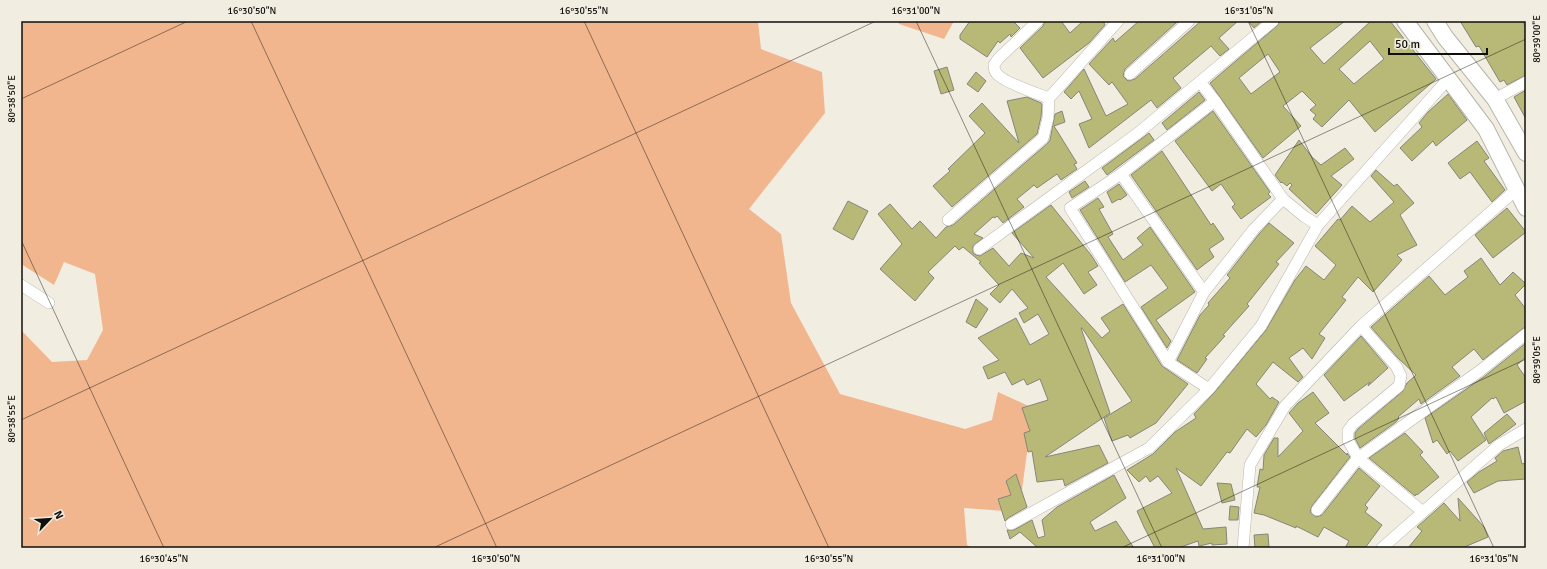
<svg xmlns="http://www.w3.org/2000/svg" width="1547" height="569" viewBox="0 0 1547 569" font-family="Signika,sans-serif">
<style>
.green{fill:#f2b68e}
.building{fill:#b8b976;stroke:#85867b;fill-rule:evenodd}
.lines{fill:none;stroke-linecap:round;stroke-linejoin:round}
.minor-casing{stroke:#b9b5aa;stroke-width:12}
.secondary-casing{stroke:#b9b5aa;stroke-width:18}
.minor{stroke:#fff;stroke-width:11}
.secondary{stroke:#fff;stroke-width:16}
.ticks{fill:none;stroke:#100f0b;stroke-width:1;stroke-opacity:0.45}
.neatline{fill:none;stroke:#100f0b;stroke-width:1.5}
.ticks-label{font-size:10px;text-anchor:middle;fill:#100f0b}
</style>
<rect width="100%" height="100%" fill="#f1ede1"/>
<g class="green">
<path d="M21,21H550L554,22L557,21H758L761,49L822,72L825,113L749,209L781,234L791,303L840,394L965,429L992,420L998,392L1033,408L1019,512L964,508L967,545L973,548H21V330L52,362L87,360L103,330L95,274L64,262L54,285L21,264Z"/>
<path d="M898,21H954L944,39L899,24Z"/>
</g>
<g class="building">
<path d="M970,21H1013L1020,28L1011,37L1010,34L1000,43L998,41L987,57L960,39V35Z"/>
<path d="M1045,21H1061L1070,33L1083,21H1103L1105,25L1089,43L1077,52L1076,51L1077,52L1043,78L1020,48L1043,26Z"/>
<path d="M1139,21H1176L1177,22L1125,69L1123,76L1128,81L1135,79L1201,21H1238L1219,38L1229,49L1220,56L1211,46L1173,78L1181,88L1157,108L1151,100L1089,148L1079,124L1092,119L1079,91L1071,99L1064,92L1084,69L1106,116L1128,104L1112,82L1109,85L1089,64L1113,38L1115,42Z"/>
<path d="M1248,21H1262L1254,28Z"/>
<path d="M1280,21H1345L1310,48L1324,64L1371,21H1390L1436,79L1375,132L1349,100L1322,127L1313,119L1316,115L1310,110L1316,105L1302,91L1283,106L1301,126L1263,158L1210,83L1277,26ZM1370,41L1384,59L1354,84L1339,69ZM1268,54L1280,72L1251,94L1239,78Z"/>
<path d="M1460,21H1522L1526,28V75L1507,85L1504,80L1500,82L1479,46L1476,47Z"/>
<path d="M947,67L954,90L941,94L934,71Z"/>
<path d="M976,72L986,81L978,92L967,84Z"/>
<path d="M1526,90V119L1514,97Z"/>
<path d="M1199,92L1205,100L1167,130L1162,123Z"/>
<path d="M1448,94L1467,120L1436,146L1433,141L1412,161L1400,148L1422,127L1419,123L1428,112Z"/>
<path d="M1027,97L1041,103L1042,105L1041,117L1037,134L952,207L933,186L950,171L948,169L985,133L969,116L982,103L1019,143L1007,101Z"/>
<path d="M1062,111L1065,122L1054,126L1077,163L1074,164L1077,169L1061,180L1057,174L1037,188L1034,185L1017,199L1024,207L1003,223L997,216L995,218L993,217L974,234L983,238L973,246V253L976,255L980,256L993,248L1009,266L1021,253L1034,258L1012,233L1051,205L1091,255L1098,266L1088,272L1097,285L1084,294L1063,263L1046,277L1102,338L1110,331L1101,318L1123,304L1162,366L1188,384L1156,423L1130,438L1128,435L1112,441L1104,418L1132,401L1082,328H1081L1110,413L1045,457L1099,445L1108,463L1065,486L1063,479L1037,482L1032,451L1028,452L1024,433L1030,431L1022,408L1048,400L1040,379L1027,385L1024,379L1012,385L1005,372L988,379L983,367L999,360L978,338L1016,318L1030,345L1049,334L1038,314L1024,323L1019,313L1028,308L1012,289L1000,303L990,294L999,285L979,263L981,262L963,247L959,250L955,246L928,272L934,278L915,301L880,269L902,244L878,214L890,204L912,229L920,221L936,238L946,227L953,225L1048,143L1050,140L1055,114Z"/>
<path d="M1213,111L1270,192L1268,194L1271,197L1241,219L1232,207L1235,204L1221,184L1212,191L1175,141Z"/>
<path d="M1149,133L1154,140L1107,175L1102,168Z"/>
<path d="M1299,140L1312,157L1321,165L1345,148L1354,159L1331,176L1342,185L1316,214L1289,189L1292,185L1290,183L1287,186L1282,182L1281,183L1275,175Z"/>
<path d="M1477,141L1489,158L1484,161L1505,190L1492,202L1470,172L1460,179L1448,163Z"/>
<path d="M1162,151L1211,225L1213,223L1224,239L1209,249L1214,257L1197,270L1131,175Z"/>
<path d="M1376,170L1394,186L1397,184L1414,203L1400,215L1417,245L1397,255L1402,260L1373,292L1358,277L1342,297L1346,300L1319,334L1325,338L1312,359L1303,348L1289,358L1303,377L1298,382L1273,362L1256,384L1270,399L1272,397L1279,402L1266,425L1256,437L1247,429L1230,453L1227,452L1201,486L1176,468L1203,529L1226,527L1227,544L1212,545V543L1199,546L1198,541L1178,548H1155L1144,527L1137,511L1172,493L1158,476L1150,482L1146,476L1139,482L1127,470L1153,454L1175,432L1196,418L1194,414L1214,393L1266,330L1295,280L1306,266L1324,280L1336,265L1315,246L1338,219L1340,220L1352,206L1370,222L1394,202L1371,176Z"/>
<path d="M1085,181L1089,187L1072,198L1069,192Z"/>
<path d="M1119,184L1127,195L1120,200L1119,199L1112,203L1107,192Z"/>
<path d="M1098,198L1104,207L1099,209L1113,234L1108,237L1123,260L1143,245L1137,238L1150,227L1195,292L1156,320L1171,341L1167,348L1141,307L1168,288L1151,265L1125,282L1080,210Z"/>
<path d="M848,201L868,211L853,240L833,229Z"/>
<path d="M1507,208L1526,232L1493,258L1475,235Z"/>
<path d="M1269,223L1294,243L1276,262L1279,264L1247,304L1249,306L1223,335L1225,336L1205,358L1207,359L1197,373L1177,360L1200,315L1209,305L1208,303L1230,278L1227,275L1259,234Z"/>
<path d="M1481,258L1500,285L1513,272L1526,284L1515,295L1526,309V327L1522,329L1483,360L1474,349L1452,367L1460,376L1421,404L1419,399L1398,417L1399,418L1396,422L1360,448L1355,438V433L1358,429L1403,391L1407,383L1416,375L1398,358L1371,327L1429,276L1445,295L1468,277L1464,271Z"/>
<path d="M976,299L988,309L976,328L966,322Z"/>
<path d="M1361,336L1388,368L1368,386L1370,382L1344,401L1324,375Z"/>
<path d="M1526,343V357L1517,365L1526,378V401L1504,413L1496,397L1493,399L1492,398L1471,417L1486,440L1458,461L1450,451L1447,454L1437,440L1433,443L1425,418L1485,376Z"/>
<path d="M1313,392L1329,413L1315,423L1347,455V453L1350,457L1312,506L1310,512L1316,517L1322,515L1359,468L1380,486L1365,505L1368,508L1365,512L1382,525L1365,548H1345L1349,541L1324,527L1318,537L1296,526V528L1264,515L1254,513L1260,487H1257L1260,469L1263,470L1264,455L1274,438H1278V457L1303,431L1289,413L1298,403Z"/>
<path d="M1507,414L1516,424L1489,444L1484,433Z"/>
<path d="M1405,433L1423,452L1420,455L1439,477L1417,495L1416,494L1415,496L1369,458Z"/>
<path d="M1518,447L1522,464L1526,463V479L1498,481L1474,493L1467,482L1479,472L1497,461L1495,458L1503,451Z"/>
<path d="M1016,474L1027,507L1008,518L1005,521L998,499L1011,495L1006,481Z"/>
<path d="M1114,475L1126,498L1090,522L1095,531L1116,521L1134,548H1038L1020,532L1010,539L1007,530H1014L1032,520L1038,538L1045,536L1042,520L1057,507Z"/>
<path d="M1217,483L1231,484L1235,500L1222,503Z"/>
<path d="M1458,498L1484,527L1488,537L1462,548H1408L1422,531L1417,527L1444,503L1460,521Z"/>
<path d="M1230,506L1239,507L1238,520H1229Z"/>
<path d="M1268,534L1269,547L1255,548L1254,535Z"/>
</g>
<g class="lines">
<defs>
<g id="minor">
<path d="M1038,21L998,59L994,65C994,68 995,72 997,74C1003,82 1038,94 1049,98"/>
<path d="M1130,74L1189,21"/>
<path d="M1200,82L1215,101L1283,199L1305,217L1318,225"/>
<path d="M1495,99L1526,82"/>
<path d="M1121,174L1204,292"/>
<path d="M948,220L1043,138L1048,118L1049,98L1118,21"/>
<path d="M979,249L1138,133L1273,21"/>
<path d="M21,285L49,303"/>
<path d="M1361,326L1396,366L1401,376L1399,386L1353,424L1348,431V440L1358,458L1423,512"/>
<path d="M1168,362L1204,292L1254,229L1283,199"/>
<path d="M1209,389L1168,362L1070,208L1121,174L1215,101"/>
<path d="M1317,510L1358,458L1481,370L1526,334"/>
<path d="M1011,524L1149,448L1209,389L1261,326L1318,225L1449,78"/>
<path d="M1243,548L1250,465L1285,406L1361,326L1517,189"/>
<path d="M1382,548L1499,445L1526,429"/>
</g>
<g id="secondary">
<path d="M1405,21L1486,129L1526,208"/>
<path d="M1435,21L1445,37L1495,99L1526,153"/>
</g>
</defs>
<use href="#minor" class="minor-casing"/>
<use href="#secondary" class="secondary-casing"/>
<use href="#minor" class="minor"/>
<use href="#secondary" class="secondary"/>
</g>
<path class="ticks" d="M251,21L497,548M584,21L829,548M916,21L1162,548M1248,21L1494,548M21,99L188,21M21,240L164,548M21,420L876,21M433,548L1526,39M1121,548L1526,359"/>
<rect width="1547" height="569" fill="none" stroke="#f1ede1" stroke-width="44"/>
<g transform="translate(50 519) rotate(65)" stroke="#f1ede1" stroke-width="3" paint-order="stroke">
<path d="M0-3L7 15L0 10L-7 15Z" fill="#100f0b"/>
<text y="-6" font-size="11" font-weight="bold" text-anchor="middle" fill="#100f0b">N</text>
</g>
<path d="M1389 48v6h98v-6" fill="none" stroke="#100f0b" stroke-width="2"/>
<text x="1395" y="48" font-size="12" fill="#100f0b" stroke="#f1ede1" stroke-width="3" paint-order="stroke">50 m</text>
<rect x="22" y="22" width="1503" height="525" class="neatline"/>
<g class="ticks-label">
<text x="252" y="14">16°30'50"N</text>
<text x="584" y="14">16°30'55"N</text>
<text x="916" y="14">16°31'00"N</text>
<text x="1249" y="14">16°31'05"N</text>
<text transform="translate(1536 39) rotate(-90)" y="4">80°39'00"E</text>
<text transform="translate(11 99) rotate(-90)" y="4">80°38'50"E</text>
<text transform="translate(1536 360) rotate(-90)" y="4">80°39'05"E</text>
<text transform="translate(11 419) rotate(-90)" y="4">80°38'55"E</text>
<text x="164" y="562">16°30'45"N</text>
<text x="496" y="562">16°30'50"N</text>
<text x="829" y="562">16°30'55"N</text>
<text x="1161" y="562">16°31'00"N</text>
<text x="1494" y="562">16°31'05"N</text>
</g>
</svg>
